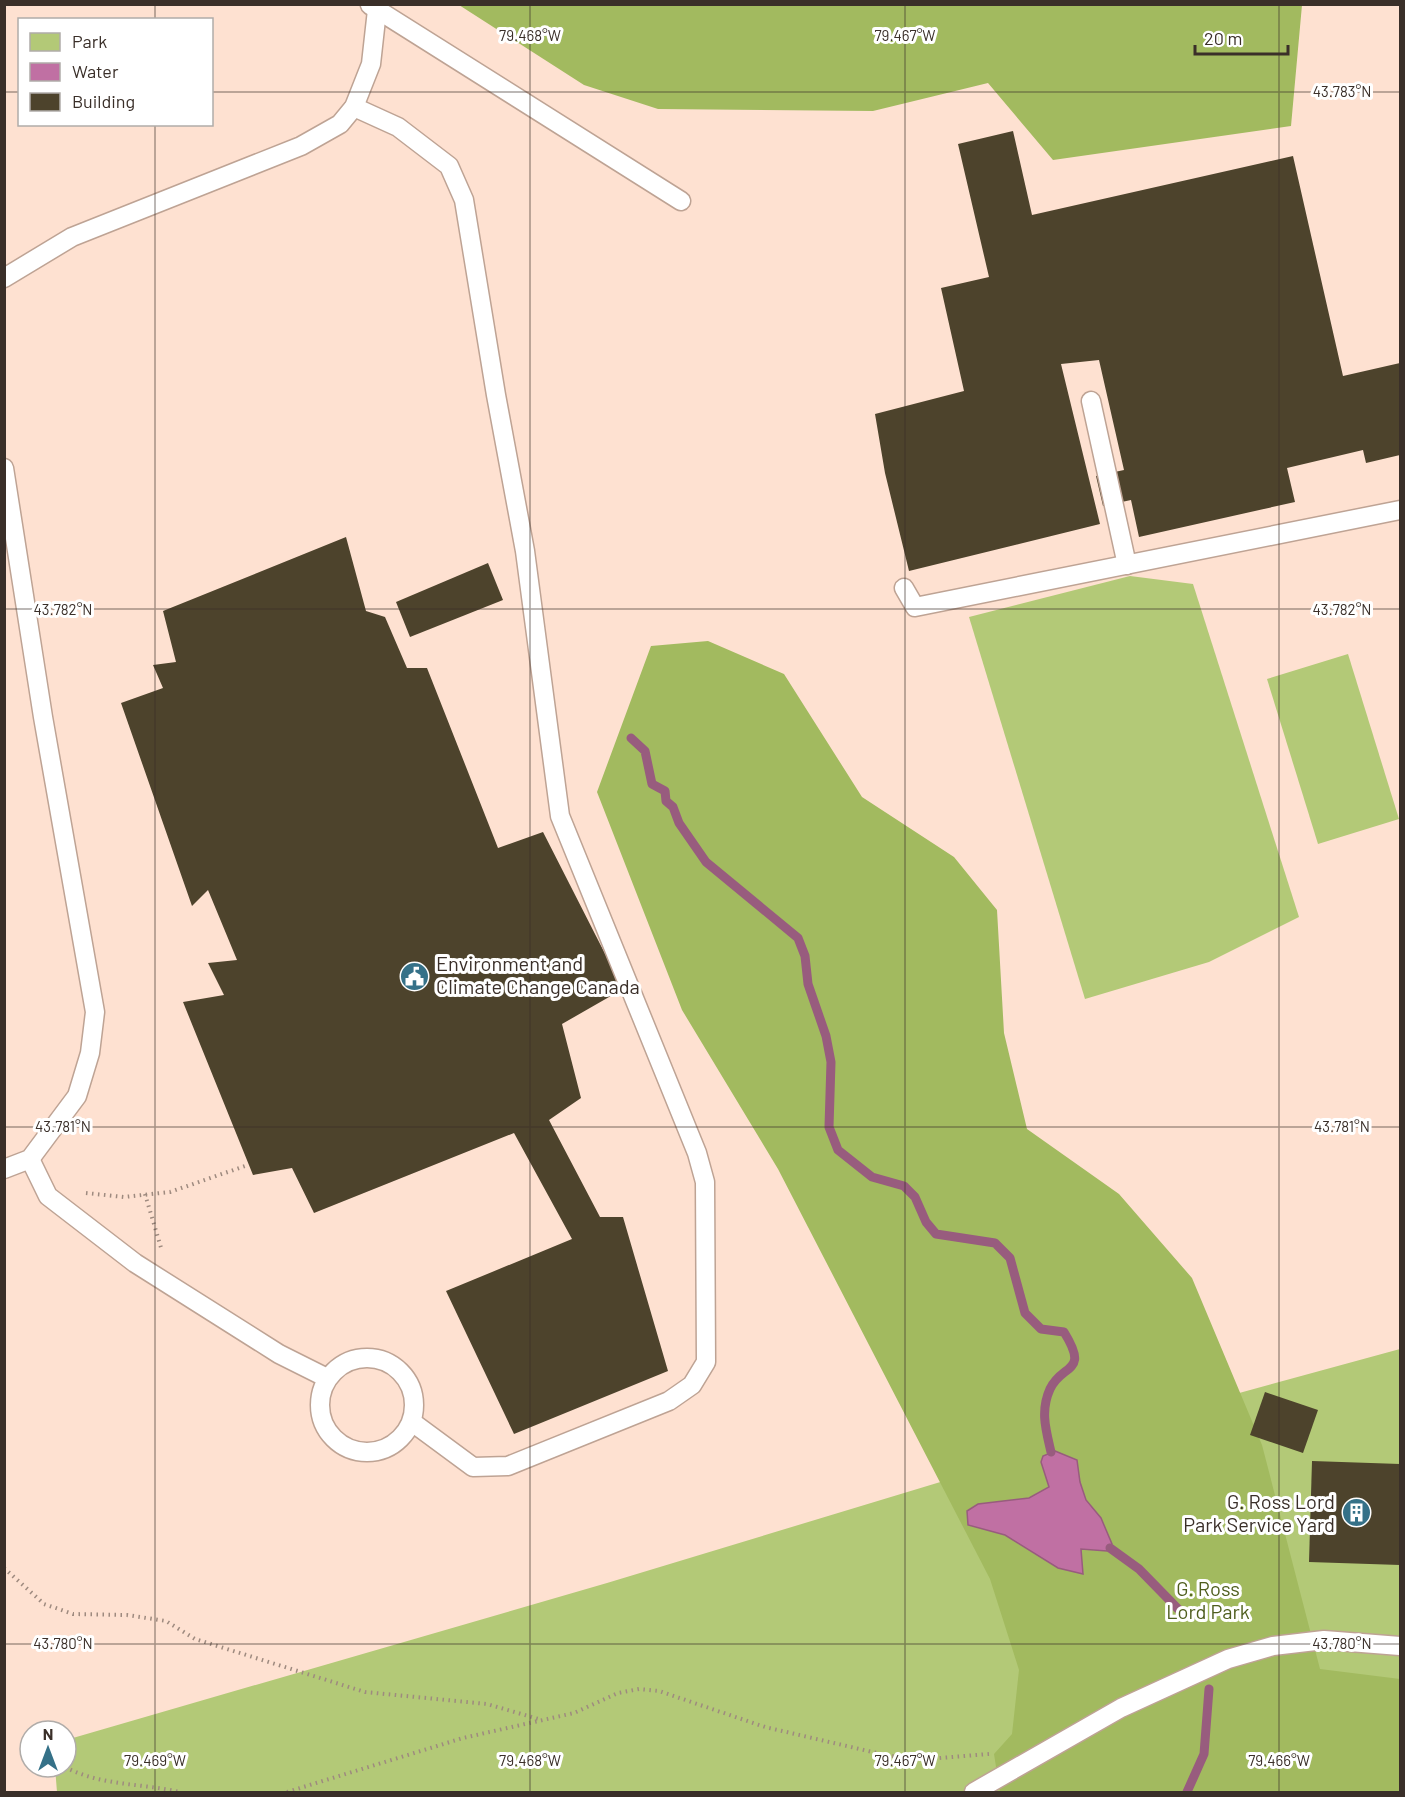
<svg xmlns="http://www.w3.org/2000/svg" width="1405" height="1797" viewBox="0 0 1405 1797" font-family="Barlow,sans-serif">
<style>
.green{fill:#b3c977}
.forest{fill:#a2ba5f}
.water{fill:#c070a3;stroke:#985c7e;stroke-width:1.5}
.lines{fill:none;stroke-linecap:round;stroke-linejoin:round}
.stream{stroke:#985c7e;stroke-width:9}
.building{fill:#4d432c}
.service-casing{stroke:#bea394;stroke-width:21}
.path{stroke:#9e8a7f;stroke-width:4;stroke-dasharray:1.5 4.5;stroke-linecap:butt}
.service{stroke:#fff;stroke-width:18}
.ticks{fill:none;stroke:#3a2f29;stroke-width:1.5;stroke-opacity:0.45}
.labels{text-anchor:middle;stroke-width:6;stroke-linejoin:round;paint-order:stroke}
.poi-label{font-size:20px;fill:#3a2f29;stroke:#fff;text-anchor:start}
.park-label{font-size:20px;fill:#4f5e1e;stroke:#fff}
.ticks-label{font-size:15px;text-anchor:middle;fill:#3a2f29;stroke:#fff;stroke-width:6;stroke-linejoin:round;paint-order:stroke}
</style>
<rect width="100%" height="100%" fill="#fee1d1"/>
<g class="green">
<path d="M1130,576L1193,584L1299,917L1209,962L1085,999L969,617Z"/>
<path d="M1348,654L1399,819L1318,844L1267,679Z"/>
<path d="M1400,1349V1792H57L55,1767H66V1740L607,1583L1181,1409Z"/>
</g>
<g class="forest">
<path d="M459,5H1302L1291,126L1053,160L988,83L873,111L658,109L584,85Z"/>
<path d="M708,641L784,674L862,797L954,857L997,910L1004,1033L1027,1129L1119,1194L1192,1278L1262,1445L1320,1669L1400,1679V1792H1000L994,1754L1012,1734L1019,1670L990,1579L778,1169L682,1010L597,792L651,646Z"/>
</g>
<path class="water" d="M1055,1451L1077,1460L1080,1482L1086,1500L1101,1518L1112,1544L1107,1551L1081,1549L1083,1574L1058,1568L1005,1535L968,1525L967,1511L978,1504L1029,1498L1049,1487L1041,1462L1043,1456Z"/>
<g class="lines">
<g class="stream">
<path d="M631,738L645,751L652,784L665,791L666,801L673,807L679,823L706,862L798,938L805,956L808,984L826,1036L831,1062L829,1127L838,1150L872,1177L904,1186L915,1197L926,1222L936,1234L995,1243L1010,1258L1025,1313L1041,1329L1064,1332C1090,1374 1062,1363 1050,1389C1040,1411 1046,1430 1051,1452"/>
<path d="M1110,1548L1139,1569L1182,1613"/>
<path d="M1187,1792L1204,1754L1209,1689"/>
</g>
</g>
<g class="building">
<path d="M1013,131L1032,215L1293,156L1343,376L1400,363V455L1366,463L1363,450L1287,468L1295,502L1139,537L1131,500L1103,506L1096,476L1124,470L1099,360L1061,364L1100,524L909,571L885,473L875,414L964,391L941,288L989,277L958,144Z"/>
<path d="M346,537L366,611L385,617L407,668H427L498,848L543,832L623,989L562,1024L581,1098L549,1120L600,1217H623L668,1371L514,1434L446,1291L572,1239L514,1133L314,1213L292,1168L253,1175L183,1002L224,995L208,963L237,960L208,890L192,906L121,703L163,688L153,665L176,662L163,611Z"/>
<path d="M488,563L503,600L410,637L396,602Z"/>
<path d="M1265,1392L1318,1410L1303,1453L1250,1435Z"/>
<path d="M1312,1461L1400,1464V1565L1309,1562Z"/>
</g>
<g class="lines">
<defs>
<g id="service">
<path d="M370,5L681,201"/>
<path d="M354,107L398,127L449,166L464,200L496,395L525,551L560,816L697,1153L705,1182L706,1362L692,1385L669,1401L508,1466L473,1467L412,1422"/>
<path d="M4,278L72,237L301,146L340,124L354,107L371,64L377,10"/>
<path d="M1091,401L1127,565"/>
<path d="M4,468L43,717L95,1012L90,1053L77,1096L30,1159L4,1169"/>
<path d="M904,588L915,607L1400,510"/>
<path d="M30,1159L48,1196L135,1263L279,1354L327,1378"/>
<circle cx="367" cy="1405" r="47"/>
<path d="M974,1792L1121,1708L1228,1659L1273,1646L1324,1640L1400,1646"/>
</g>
</defs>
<use href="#service" class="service-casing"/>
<g class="path">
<path d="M86,1193L124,1197L170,1192L245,1166"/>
<path d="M145,1194L162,1251"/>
<path d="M4,1568L44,1604L73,1614L127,1615L166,1621L195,1639L365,1692L487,1704L542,1720"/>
<path d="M28,1736L30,1739"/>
<path d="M65,1767C101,1786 141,1783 180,1792"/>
<path d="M287,1792L463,1738L574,1713L618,1693L639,1689L659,1691L765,1727L881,1754L915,1760L989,1754"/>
</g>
<use href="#service" class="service"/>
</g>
<path class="ticks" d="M155,4V20M530,4V1792M905,4V1792M1279,4V1792M4,92H20M212,92H1400M155,124V1792M4,609H1400M4,1127H1400M4,1644H1400"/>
<defs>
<symbol id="civic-disc" viewBox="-11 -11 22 22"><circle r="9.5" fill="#357188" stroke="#fff"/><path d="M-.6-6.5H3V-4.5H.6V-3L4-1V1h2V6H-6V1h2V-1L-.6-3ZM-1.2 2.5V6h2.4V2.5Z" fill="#fff"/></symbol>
<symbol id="building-disc" viewBox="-11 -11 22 22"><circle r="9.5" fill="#357188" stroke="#fff"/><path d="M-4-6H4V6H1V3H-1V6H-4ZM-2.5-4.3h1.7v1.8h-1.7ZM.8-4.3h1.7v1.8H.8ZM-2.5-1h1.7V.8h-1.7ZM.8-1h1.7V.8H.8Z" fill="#fff"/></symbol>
</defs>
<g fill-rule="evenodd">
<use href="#civic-disc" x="398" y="960" width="33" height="33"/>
<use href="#building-disc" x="1340" y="1496" width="33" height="33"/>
</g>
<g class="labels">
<g class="poi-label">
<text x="436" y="971">Environment and<tspan x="436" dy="23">Climate Change Canada</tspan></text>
<text x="1335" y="1509" text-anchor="end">G. Ross Lord<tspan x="1335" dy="23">Park Service Yard</tspan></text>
</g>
<g class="park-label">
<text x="1208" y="1596">G. Ross<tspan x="1208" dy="23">Lord Park</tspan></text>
</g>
</g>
<g class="ticks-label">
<text x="530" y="41">79.468°W</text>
<text x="905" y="41">79.467°W</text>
<text x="1342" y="97">43.783°N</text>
<text x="63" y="615">43.782°N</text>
<text x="1342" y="615">43.782°N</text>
<text x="63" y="1132">43.781°N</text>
<text x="1342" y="1132">43.781°N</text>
<text x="63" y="1649">43.780°N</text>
<text x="1342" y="1649">43.780°N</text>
<text x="155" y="1766">79.469°W</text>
<text x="530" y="1766">79.468°W</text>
<text x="905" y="1766">79.467°W</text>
<text x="1279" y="1766">79.466°W</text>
</g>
<rect width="1405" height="1797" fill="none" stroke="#3a2f29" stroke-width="12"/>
<rect x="18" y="18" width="195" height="108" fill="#ffffff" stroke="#b0aca9" stroke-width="1.5"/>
<rect x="30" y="33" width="30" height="18" fill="#b3c977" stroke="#b0aca9" stroke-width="1.5"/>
<text x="72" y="48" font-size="18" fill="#3a2f29">Park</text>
<rect x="30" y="63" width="30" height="18" fill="#c070a3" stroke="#b0aca9" stroke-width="1.5"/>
<text x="72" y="78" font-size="18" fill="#3a2f29">Water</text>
<rect x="30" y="93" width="30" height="18" fill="#4d432c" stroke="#b0aca9" stroke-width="1.5"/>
<text x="72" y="108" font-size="18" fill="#3a2f29">Building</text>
<g transform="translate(48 1749)"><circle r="28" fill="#ffffff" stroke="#b0aca9" stroke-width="1.5"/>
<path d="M0-4.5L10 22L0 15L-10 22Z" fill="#357188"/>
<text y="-9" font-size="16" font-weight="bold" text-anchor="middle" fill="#3a2f29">N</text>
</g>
<path d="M1195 45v9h93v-9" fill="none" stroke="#3a2f29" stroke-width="3"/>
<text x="1204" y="45" font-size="18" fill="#3a2f29" stroke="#ffffff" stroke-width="4.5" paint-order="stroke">20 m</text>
</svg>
